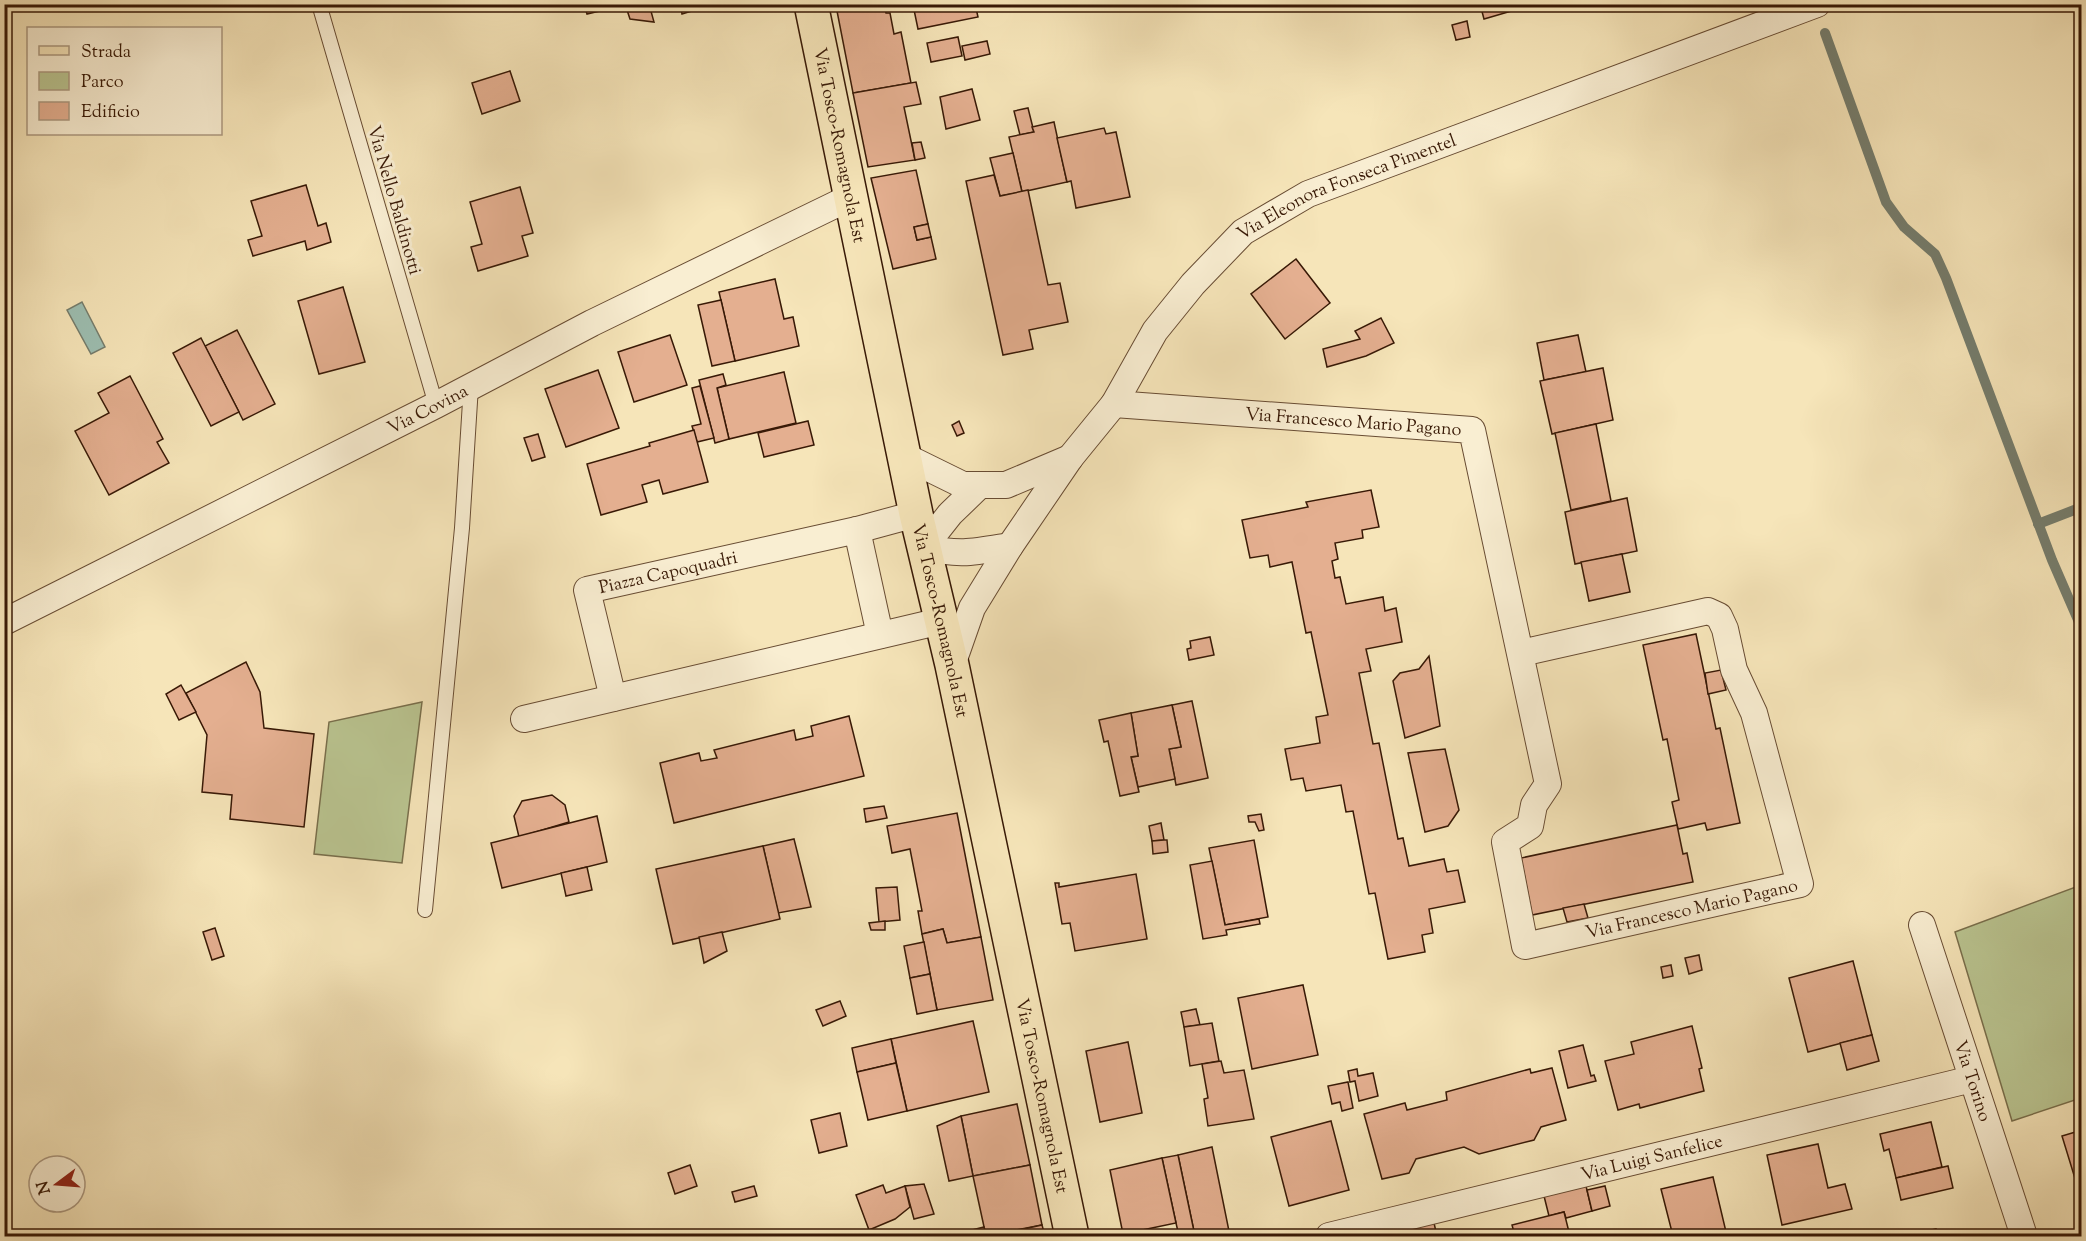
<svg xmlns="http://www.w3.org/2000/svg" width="2086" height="1241" viewBox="0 0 2086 1241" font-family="'Sorts Mill Goudy',serif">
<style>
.green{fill:#bac591;stroke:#796f4c;stroke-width:1.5}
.water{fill:#9dbfb2;stroke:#757d6d;stroke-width:1.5}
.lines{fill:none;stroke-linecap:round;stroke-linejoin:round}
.stream{stroke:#757d6d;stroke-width:10}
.building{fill:#e4af90;stroke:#381906;stroke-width:1.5}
.lane-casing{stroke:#684c33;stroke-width:16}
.street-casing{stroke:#684c33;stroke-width:28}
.primary-casing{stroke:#381906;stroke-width:36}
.lane{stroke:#f9eed2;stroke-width:14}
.street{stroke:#f9eed2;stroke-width:26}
.primary{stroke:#f6e5b9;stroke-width:33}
.labels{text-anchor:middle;stroke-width:6;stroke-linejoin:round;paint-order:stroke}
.street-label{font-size:18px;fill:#381906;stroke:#f9eed2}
</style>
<rect width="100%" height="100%" fill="#f6e5b9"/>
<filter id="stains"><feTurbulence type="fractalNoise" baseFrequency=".00333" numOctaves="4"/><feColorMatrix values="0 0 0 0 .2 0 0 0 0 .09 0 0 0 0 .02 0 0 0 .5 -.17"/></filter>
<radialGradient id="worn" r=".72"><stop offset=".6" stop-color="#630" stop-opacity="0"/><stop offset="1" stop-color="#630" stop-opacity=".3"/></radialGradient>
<g class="green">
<path d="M422,702L402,863L314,854L329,722Z"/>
<path d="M2081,885V1098L2012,1121L1955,932Z"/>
</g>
<path class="water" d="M82,302L105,347L91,354L67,310Z"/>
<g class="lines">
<g class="stream">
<path d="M1825,33L1886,202L1904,227L1935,254L1946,278L2052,560L2082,629"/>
<path d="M2038,524L2082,507"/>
</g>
</g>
<g class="building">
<path d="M584,4H598L600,11L587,14Z"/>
<path d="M598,4H623L600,11Z"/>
<path d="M625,4H649L654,22L630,19Z"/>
<path d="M680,4H714L682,14Z"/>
<path d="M836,4H877L837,11Z"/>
<path d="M877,4H884L886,13H890L894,34L901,32L911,83L853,93L837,11Z"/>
<path d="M975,4L978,17L918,29L913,5Z"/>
<path d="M1480,4H1514L1515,10L1484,19Z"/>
<path d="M1514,4H1536L1515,10Z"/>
<path d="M1467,21L1470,37L1456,40L1452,25Z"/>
<path d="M958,37L962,56L931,62L927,43Z"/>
<path d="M987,41L990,54L965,60L962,46Z"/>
<path d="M510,71L520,101L482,114L472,83Z"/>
<path d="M916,82L921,104L904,107L915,160L868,167L853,93Z"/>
<path d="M972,89L980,120L946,129L940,97Z"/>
<path d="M1028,108L1034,132L1020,135L1014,111Z"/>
<path d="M1054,122L1067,182L1022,192L1009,137L1034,132L1032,127Z"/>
<path d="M1104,128L1106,134L1116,132L1130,197L1076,208L1071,181L1067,182L1057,138Z"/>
<path d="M921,142L925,158L915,160L912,143Z"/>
<path d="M1013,153L1022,192L1000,196L990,158Z"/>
<path d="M916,170L928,224L914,227L917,240L931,237L936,259L893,269L871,178Z"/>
<path d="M994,175L1000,196L1028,190L1048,285L1060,283L1068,322L1029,330L1033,349L1003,355L966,181Z"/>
<path d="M306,185L318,226L326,223L331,242L307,250L305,241L253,256L248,240L262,236L251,201Z"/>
<path d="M520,187L533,233L522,236L528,256L478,271L471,247L482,244L470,202Z"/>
<path d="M928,224L931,237L917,240L914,227Z"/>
<path d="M1296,259L1330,303L1285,339L1251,294Z"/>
<path d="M775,279L784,319L793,317L799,346L735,361L719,292Z"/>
<path d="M343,287L365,362L319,374L298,301Z"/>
<path d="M721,300L735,361L712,366L698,305Z"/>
<path d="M1381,318L1394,343L1366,356L1327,367L1323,349L1360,339L1355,331Z"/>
<path d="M237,330L275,404L243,420L205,346Z"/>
<path d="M670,335L687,385L634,402L618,352Z"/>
<path d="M1578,335L1586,372L1544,380L1537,343Z"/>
<path d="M201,338L239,412L211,426L173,353Z"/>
<path d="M1603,368L1613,420L1552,434L1540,381Z"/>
<path d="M598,370L619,428L566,447L545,389Z"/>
<path d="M784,372L796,423L729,439L717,388Z"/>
<path d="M723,374L726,385L717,388L729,439L715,443L699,380Z"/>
<path d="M130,376L163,439L157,442L169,463L109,495L75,431L109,413L98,393Z"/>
<path d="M700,386L714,438L697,442L692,426L701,424L692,388Z"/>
<path d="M808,421L814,445L764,457L758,433Z"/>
<path d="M959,421L964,433L957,436L952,425Z"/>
<path d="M1596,424L1611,501L1571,510L1555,433Z"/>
<path d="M694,430L708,482L663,494L659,480L642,485L647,502L601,515L587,464L650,446L649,443Z"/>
<path d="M538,434L545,457L532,461L524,438Z"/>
<path d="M1371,490L1379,527L1362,530L1363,538L1335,543L1338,559L1332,561L1335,578L1340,577L1346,604L1383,597L1385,611L1396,608L1402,642L1366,649L1371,671L1359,673L1373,744L1379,743L1398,839L1403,838L1409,866L1444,859L1447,872L1458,870L1465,902L1429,909L1433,933L1422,935L1425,952L1388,959L1375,893L1369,894L1353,811L1346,812L1341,785L1306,791L1303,778L1291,780L1285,749L1320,743L1316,717L1328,715L1311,632L1306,633L1292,562L1270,567L1268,555L1250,558L1242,520L1308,507L1306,502Z"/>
<path d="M1627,498L1637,551L1575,564L1565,512Z"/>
<path d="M1622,554L1630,592L1589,601L1581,562Z"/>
<path d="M1696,634L1716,729L1720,728L1740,823L1707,830L1705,823L1678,829L1672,802L1679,800L1667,739L1663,740L1643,645Z"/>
<path d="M1210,637L1214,655L1189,660L1187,649L1191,648L1190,641Z"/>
<path d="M1429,656L1440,726L1405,738L1393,681L1400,673L1419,669Z"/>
<path d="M246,662L260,692L264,728L314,734L304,827L230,819L232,795L202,792L207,735L186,693Z"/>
<path d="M1721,670L1726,690L1708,694L1705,673Z"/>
<path d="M181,685L196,712L179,720L166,694Z"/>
<path d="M1192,701L1208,778L1176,785L1169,749L1181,747L1172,705Z"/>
<path d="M1172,705L1181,747L1169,749L1175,779L1138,787L1131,757L1138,756L1131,713Z"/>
<path d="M1131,713L1138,756L1131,757L1139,792L1120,796L1108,741L1104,742L1099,720Z"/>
<path d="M849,716L864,776L674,823L660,763L699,753L701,761L717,758L714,750L794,730L796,740L813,736L811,726Z"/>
<path d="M1445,749L1459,810L1448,826L1425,832L1408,753Z"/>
<path d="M552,795L565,805L569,822L519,837L514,816L522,801Z"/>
<path d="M884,806L887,818L866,822L864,809Z"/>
<path d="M957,813L981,937L947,943L943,929L922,934L918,911H922L910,849L892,853L887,826Z"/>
<path d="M1261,814L1264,830L1259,831L1255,822H1249L1248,816Z"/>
<path d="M597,816L607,862L502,888L491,843Z"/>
<path d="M1161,823L1164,840L1152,841L1149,826Z"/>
<path d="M1677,825L1683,854L1687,853L1693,882L1532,915L1521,858Z"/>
<path d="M794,839L811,907L778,913L763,846Z"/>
<path d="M1164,840H1167L1168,852L1153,854L1152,841Z"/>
<path d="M1254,840L1268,917L1225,925L1209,848Z"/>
<path d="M763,846L780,919L673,944L656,869Z"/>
<path d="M1212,861L1225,925L1259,919L1260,924L1226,930L1227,935L1203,939L1190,865Z"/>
<path d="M587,867L592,890L566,896L561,873Z"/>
<path d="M1136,874L1147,939L1075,951L1070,923L1062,924L1055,883H1059V887Z"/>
<path d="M897,887L900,920L879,922L876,888Z"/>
<path d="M1584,904L1588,918L1567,922L1563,908Z"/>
<path d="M885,921V930H871L869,923Z"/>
<path d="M215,928L224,956L212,960L203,932Z"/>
<path d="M943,929L947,943L981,937L993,1000L937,1010L922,934Z"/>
<path d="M722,932L727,951L704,963L699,937Z"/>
<path d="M924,942L930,974L910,978L904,946Z"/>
<path d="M1699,955L1702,970L1689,974L1685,958Z"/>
<path d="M1853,961L1872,1035L1808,1052L1789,978Z"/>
<path d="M1671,965L1673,976L1663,978L1661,967Z"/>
<path d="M930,974L937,1010L917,1014L910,978Z"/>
<path d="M1303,985L1318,1055L1252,1069L1238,998Z"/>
<path d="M840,1001L846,1016L823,1026L816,1010Z"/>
<path d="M1196,1009L1200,1025L1184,1027L1181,1012Z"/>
<path d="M973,1021L989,1092L907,1111L891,1039Z"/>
<path d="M1212,1023L1219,1061L1190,1066L1184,1027Z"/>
<path d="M1692,1026L1702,1068L1699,1069L1704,1091L1640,1108L1639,1104L1618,1110L1605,1061L1634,1054L1631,1042Z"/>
<path d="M1872,1035L1879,1061L1847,1070L1840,1043Z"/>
<path d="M891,1039L896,1063L857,1072L852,1048Z"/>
<path d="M1128,1042L1142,1113L1100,1122L1086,1051Z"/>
<path d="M1583,1045L1591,1076L1594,1075L1596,1081L1568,1088L1559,1051Z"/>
<path d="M1221,1061L1224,1073L1244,1070L1254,1119L1208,1126L1204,1099L1208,1098L1202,1064Z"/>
<path d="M896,1063L907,1111L868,1120L857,1072Z"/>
<path d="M1552,1068L1566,1120L1541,1127L1534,1140L1479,1154L1464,1147L1416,1159L1409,1173L1382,1179L1364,1114L1405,1103L1407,1110L1447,1100L1446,1092L1530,1069L1531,1073Z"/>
<path d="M1357,1069L1358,1076L1373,1073L1378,1096L1359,1101L1355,1081L1350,1082L1348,1071Z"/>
<path d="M1348,1082L1353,1108L1342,1111L1340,1102L1332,1104L1328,1086Z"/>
<path d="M1017,1104L1030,1165L973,1176L961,1116Z"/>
<path d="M840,1113L847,1146L819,1153L811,1120Z"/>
<path d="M961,1116L973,1176L949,1181L937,1126Z"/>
<path d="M1331,1121L1349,1190L1289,1206L1271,1137Z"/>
<path d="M1931,1122L1942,1167L1896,1178L1889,1149L1884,1151L1880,1134Z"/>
<path d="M2082,1130V1183L2077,1185L2062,1136Z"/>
<path d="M1818,1144L1828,1188L1845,1184L1852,1209L1782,1225L1767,1155Z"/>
<path d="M1212,1147L1230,1236H1195L1178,1155Z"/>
<path d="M1178,1155L1195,1236H1179L1176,1223L1162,1158Z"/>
<path d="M1162,1158L1176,1223L1123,1234L1110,1170Z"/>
<path d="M690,1165L697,1186L675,1194L668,1173Z"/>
<path d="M1030,1165L1042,1225L986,1236L973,1176Z"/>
<path d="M1948,1166L1953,1188L1901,1200L1896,1178Z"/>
<path d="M1713,1177L1727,1236H1673L1661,1189Z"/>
<path d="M924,1184L934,1214L914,1219L905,1186Z"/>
<path d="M883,1185L886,1193L905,1186L910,1207L895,1219L869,1230L856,1195Z"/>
<path d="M754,1186L757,1196L735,1202L732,1192Z"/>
<path d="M1586,1186L1592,1211L1566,1218L1564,1212L1549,1216L1544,1196Z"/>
<path d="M1605,1186L1610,1206L1592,1211L1587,1190Z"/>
<path d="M1564,1212L1570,1236H1515L1512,1225Z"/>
<path d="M1434,1223L1437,1236H1381Z"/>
<path d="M1042,1225L1045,1236H993Z"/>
<path d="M984,1227L986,1236H965L964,1232Z"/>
<path d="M1936,1229L1938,1236H1906Z"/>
</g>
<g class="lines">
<defs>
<g id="lane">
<path d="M319,4L436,405"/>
<path d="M425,910L462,528L471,386"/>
</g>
<g id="street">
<path id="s1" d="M1114,404L1472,430L1548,784L1534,805L1530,826L1505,842L1525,946L1800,884L1754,713L1734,670L1725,629L1719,616L1708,611L1521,653"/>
<path d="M904,456L963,485H1006L1070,458"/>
<path d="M980,485L950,514L924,547C960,556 974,552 1010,546"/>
<path d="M857,530L880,635"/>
<path id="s2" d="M4,622L436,405L592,323L851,197"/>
<path id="s3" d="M952,665L972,608L1010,546L1070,458L1114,404L1155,331L1193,284L1243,232L1308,194L1817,4"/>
<path id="s4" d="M613,698L587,590L857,530L916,514"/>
<path d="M524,719L941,621"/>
<path id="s5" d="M1922,925L2024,1236"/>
<path id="s6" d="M1329,1236L1972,1079"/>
</g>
<g id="primary">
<path id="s7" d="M811,4L916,514L952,665L1072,1236"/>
</g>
</defs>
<use href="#lane" class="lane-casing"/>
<use href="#street" class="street-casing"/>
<use href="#primary" class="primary-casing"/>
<use href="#lane" class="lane"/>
<use href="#street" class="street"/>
<use href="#primary" class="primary"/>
</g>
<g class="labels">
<g class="street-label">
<text dy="6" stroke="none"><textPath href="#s7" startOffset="144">Via Tosco-Romagnola Est</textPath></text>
<text dy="6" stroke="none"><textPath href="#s3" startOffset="639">Via Eleonora Fonseca Pimentel</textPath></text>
<text transform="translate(395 200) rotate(74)" y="6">Via Nello Baldinotti</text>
<text dy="6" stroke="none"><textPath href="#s2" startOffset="474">Via Covina</textPath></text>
<text dy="6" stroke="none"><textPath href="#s1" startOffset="240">Via Francesco Mario Pagano</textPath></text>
<text dy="6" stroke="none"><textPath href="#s4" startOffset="194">Piazza Capoquadri</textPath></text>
<text dy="6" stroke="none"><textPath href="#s7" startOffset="630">Via Tosco-Romagnola Est</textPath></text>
<text dy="6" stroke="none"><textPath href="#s1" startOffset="1074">Via Francesco Mario Pagano</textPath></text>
<text dy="6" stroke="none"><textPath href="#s5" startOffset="164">Via Torino</textPath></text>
<text dy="6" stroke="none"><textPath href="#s7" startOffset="1116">Via Tosco-Romagnola Est</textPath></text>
<text dy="6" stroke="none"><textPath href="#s6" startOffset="332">Via Luigi Sanfelice</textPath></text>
</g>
</g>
<rect width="2086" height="1241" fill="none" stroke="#f6e5b9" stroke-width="24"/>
<rect x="6" y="6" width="2074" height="1229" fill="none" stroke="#381906" stroke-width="3"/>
<rect x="12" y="12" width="2062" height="1217" fill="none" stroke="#381906" stroke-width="1.5"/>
<rect x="27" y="27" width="195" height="108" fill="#f9eed2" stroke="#ac9980" stroke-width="1.5"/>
<rect x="39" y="46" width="30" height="9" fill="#f6e5b9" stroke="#ac9980" stroke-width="1.5"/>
<text x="81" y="57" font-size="18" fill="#381906">Strada</text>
<rect x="39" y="72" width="30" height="18" fill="#bac591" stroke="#ac9980" stroke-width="1.5"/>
<text x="81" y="87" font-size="18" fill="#381906">Parco</text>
<rect x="39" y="102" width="30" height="18" fill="#e4af90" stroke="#ac9980" stroke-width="1.5"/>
<text x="81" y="117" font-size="18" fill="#381906">Edificio</text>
<g transform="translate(57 1184) rotate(254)"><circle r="28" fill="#f9eed2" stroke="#ac9980" stroke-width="1.5"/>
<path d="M0-4.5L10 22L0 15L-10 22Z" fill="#8f2418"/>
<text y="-9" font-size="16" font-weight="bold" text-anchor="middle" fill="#381906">N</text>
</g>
<rect width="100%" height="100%" filter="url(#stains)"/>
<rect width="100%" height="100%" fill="url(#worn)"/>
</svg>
